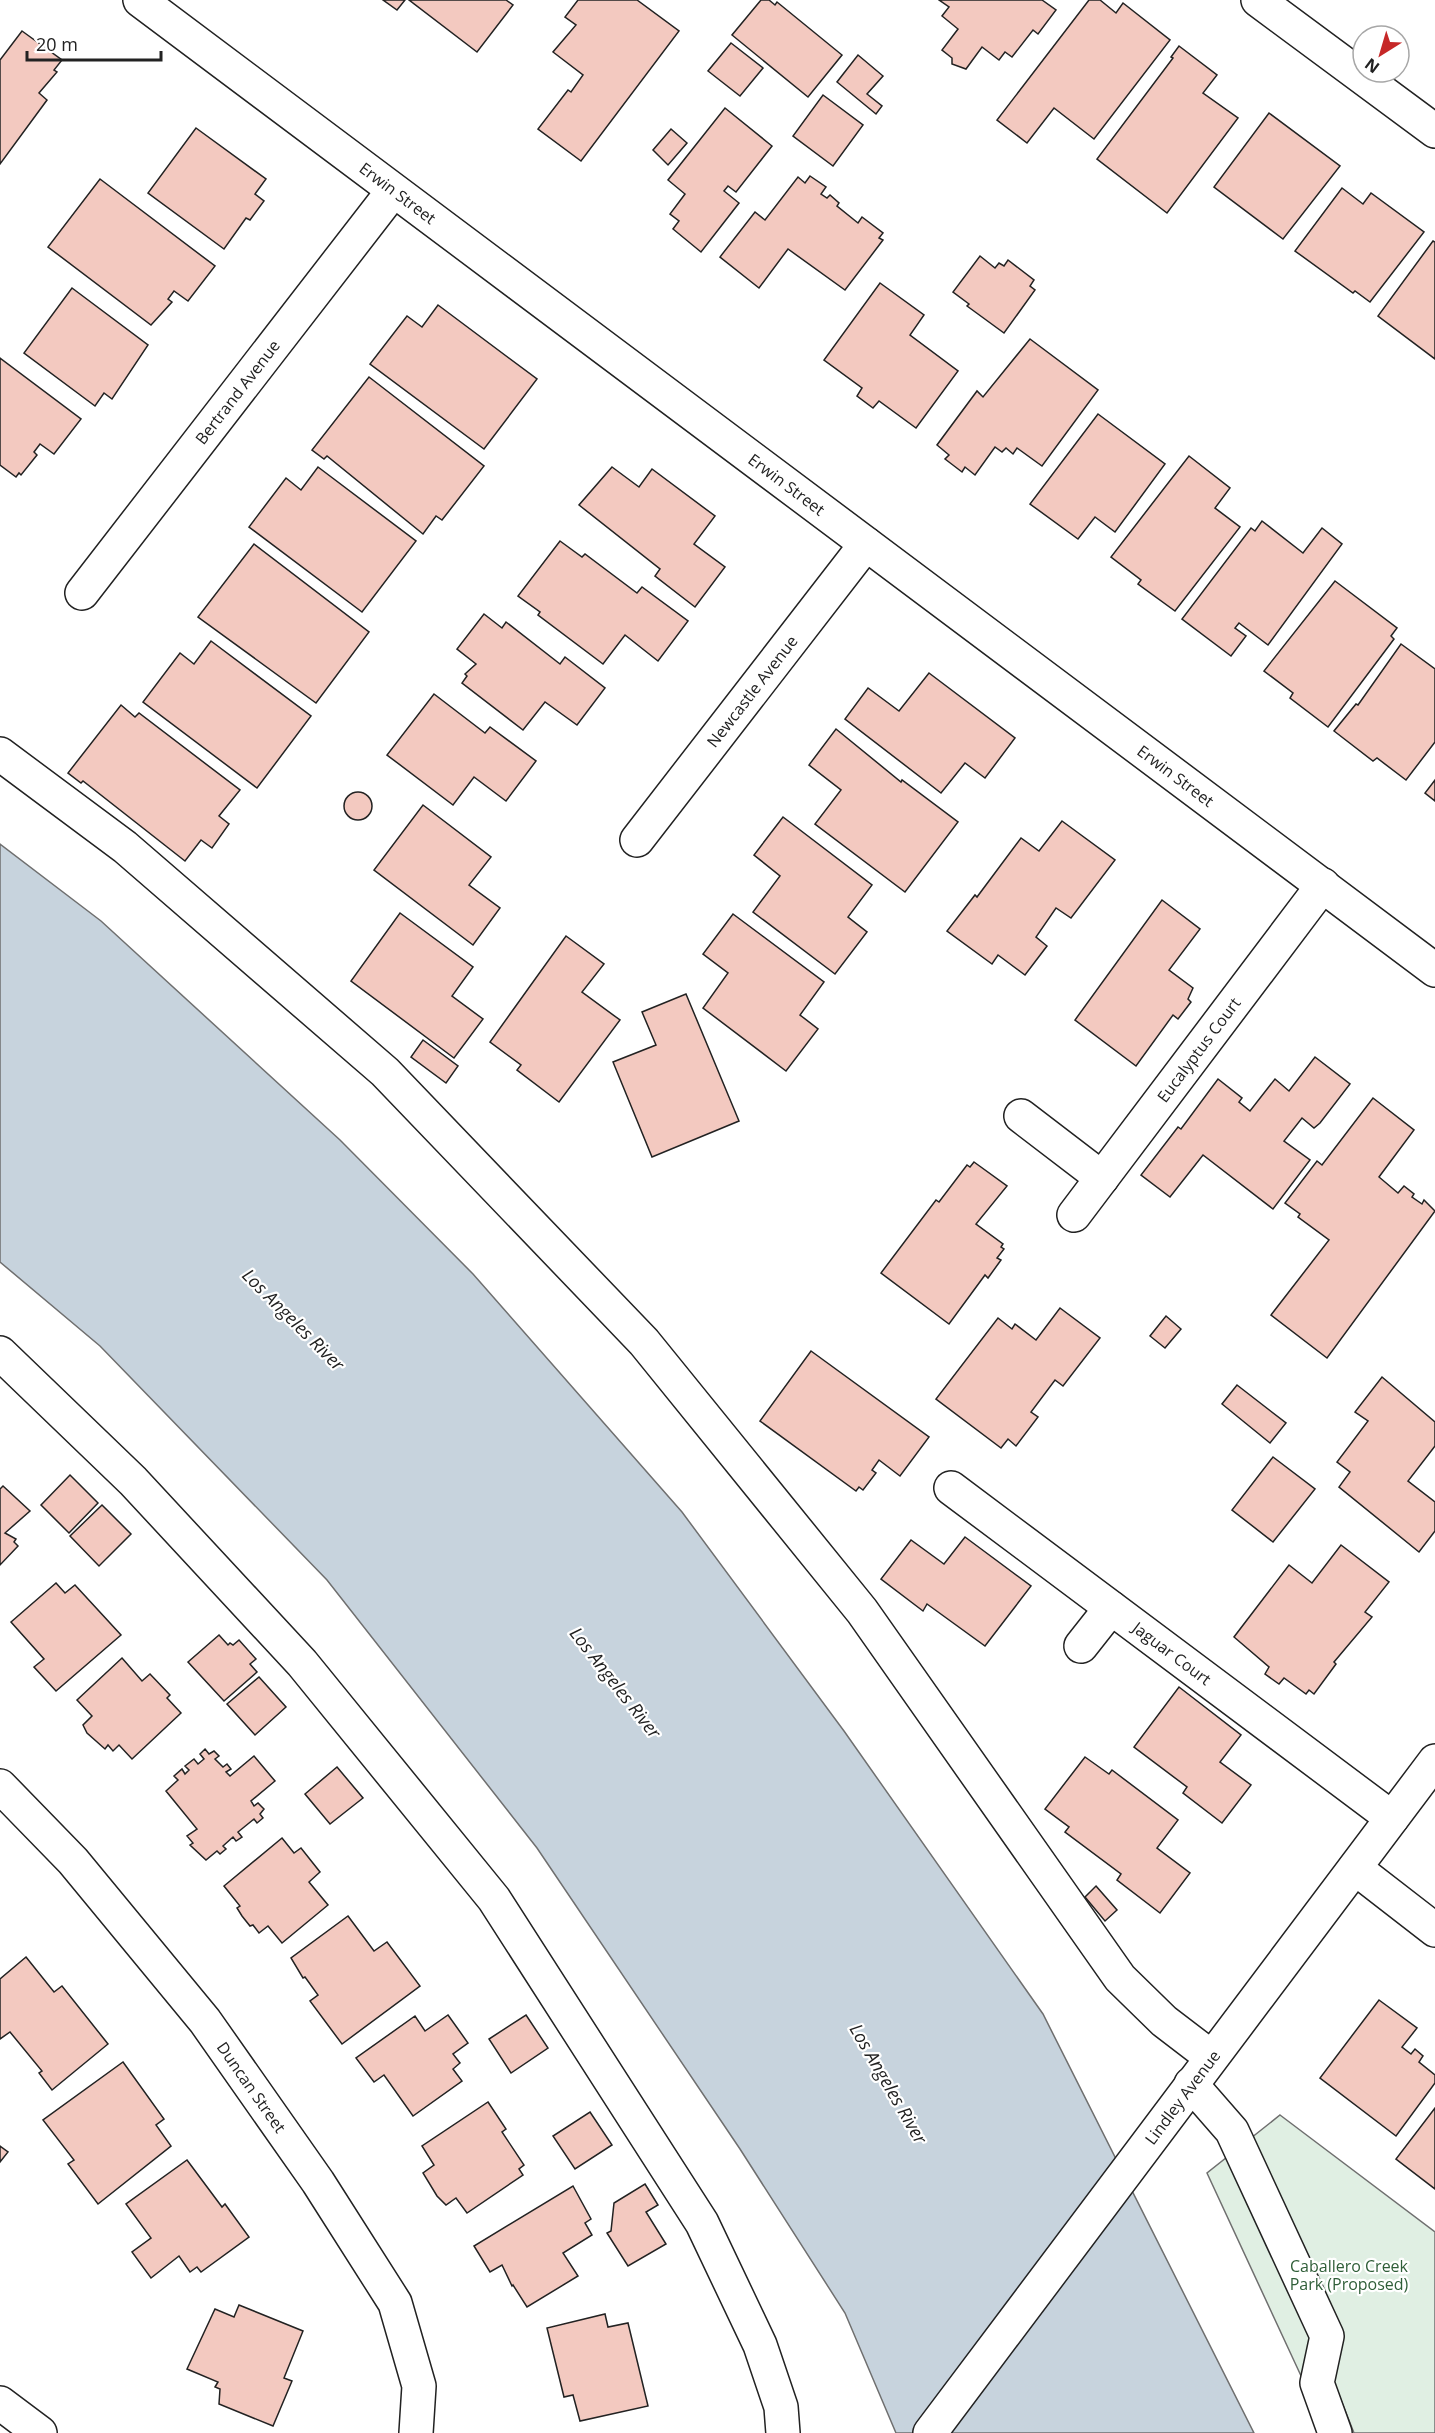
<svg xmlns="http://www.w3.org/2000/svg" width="1435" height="2433" viewBox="0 0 1435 2433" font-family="'Open Sans',sans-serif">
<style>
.green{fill:#e0efe3;stroke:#6f6f6f;stroke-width:1.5}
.water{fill:#c7d3dd;stroke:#6f6f6f;stroke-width:1.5}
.building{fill:#f3c9c0;stroke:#222;stroke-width:1.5}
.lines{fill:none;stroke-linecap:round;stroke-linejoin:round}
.minor-casing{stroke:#222;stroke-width:36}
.major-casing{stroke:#222;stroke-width:36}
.minor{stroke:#fff;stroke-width:33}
.major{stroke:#fff;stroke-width:33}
.labels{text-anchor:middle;stroke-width:4.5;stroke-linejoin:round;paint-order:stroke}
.street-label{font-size:16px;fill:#222;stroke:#fff}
.park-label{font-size:16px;fill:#2f5e38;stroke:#fff}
.water-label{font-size:18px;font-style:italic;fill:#222;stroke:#fff}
</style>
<rect width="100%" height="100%" fill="#fff"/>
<path class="green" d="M1280,2115L1435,2232V2433H1354L1337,2390L1302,2378L1207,2173Z"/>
<path class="water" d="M0,844L101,921L340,1140L473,1274L682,1512L844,1731L1043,2014L1254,2433H896L845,2313L740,2149L537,1848L327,1580L100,1346L0,1262Z"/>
<g class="building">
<path d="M383,0H405L397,10Z"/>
<path d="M409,0H506L513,5L477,52Z"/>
<path d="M578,0H637L679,31L581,161L538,129L568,90L571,92L583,75L553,52L576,25L565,17Z"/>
<path d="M761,0H769L775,5L777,2L842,55L808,97L732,35Z"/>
<path d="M939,0H1042L1056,10L1038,34L1033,30L1012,57L1005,52L999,60L982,47L966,69L952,64V58L942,50L958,29L942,16L949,7Z"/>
<path d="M1089,0H1100L1116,13L1123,3L1170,40L1094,139L1054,108L1027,143L997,120Z"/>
<path d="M22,31L62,60L54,70L57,72L39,93L47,100L0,164V60Z"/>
<path d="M731,43L763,68L740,96L708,71Z"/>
<path d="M1179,46L1217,75L1203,93L1238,118L1167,213L1097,159L1173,58L1171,57Z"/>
<path d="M858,55L883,76L867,94L882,106L876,114L837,82Z"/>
<path d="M823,95L863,125L833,166L793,136Z"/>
<path d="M725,108L772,146L736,192L728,186L724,191L739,203L701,252L673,229L679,221L670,214L685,194L668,180Z"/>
<path d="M1269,113L1340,166L1283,239L1214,187Z"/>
<path d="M196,128L266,179L255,194L264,201L250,220L246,218L224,249L148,193Z"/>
<path d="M671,129L687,143L668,165L653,150Z"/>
<path d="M810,176L826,187L821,194L827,198L830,195L839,203L837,206L858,223L862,217L883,233L879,238L883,240L845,290L788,249L759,288L720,257L755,212L765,220L798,177L805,183Z"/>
<path d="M100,179L215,266L188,301L174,291L168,299L172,302L151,325L48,247Z"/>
<path d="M1342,188L1363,204L1371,193L1424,232L1370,302L1355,291L1353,293L1295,251Z"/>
<path d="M1433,241L1435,242V359L1378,316Z"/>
<path d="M980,256L995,268L999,263L1004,266L1008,260L1034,280L1030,286L1035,290L1004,333L967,306L969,304L953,292Z"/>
<path d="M880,283L924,315L910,335L958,371L916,428L879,401L873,408L857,396L862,388L824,360Z"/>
<path d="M72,288L148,345L112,399L104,393L95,406L24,353Z"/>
<path d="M438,305L537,379L484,449L370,364L407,316L422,327Z"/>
<path d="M1030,339L1098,390L1042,466L1017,448L1013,454L1006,448L1002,452L995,447L975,475L965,467L962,472L945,459L949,455L937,445L977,391L983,397Z"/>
<path d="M0,358L81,419L54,454L40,444L34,452L37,455L21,475L19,473L16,477L0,465Z"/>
<path d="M369,377L484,466L442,520L436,516L423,534L327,456L324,459L312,450Z"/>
<path d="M1098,414L1165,464L1115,532L1095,517L1078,539L1030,504Z"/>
<path d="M1189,456L1230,488L1215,508L1240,527L1175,611L1138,584L1141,580L1111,557Z"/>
<path d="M318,467L416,541L362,612L249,527L286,478L301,490Z"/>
<path d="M612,467L639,487L652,469L715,516L694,544L725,567L695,607L655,576L660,569L579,505Z"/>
<path d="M1262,521L1303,553L1322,528L1342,544L1268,645L1239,623L1235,628L1246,636L1231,656L1182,619L1251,528L1255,531Z"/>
<path d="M560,541L582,557L585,554L637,593L642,587L688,621L658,661L625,635L603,664L538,615L540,612L518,596Z"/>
<path d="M254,544L369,632L316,703L198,617Z"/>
<path d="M1335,581L1397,628L1391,636L1394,639L1328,727L1290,698L1293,693L1264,671Z"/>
<path d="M484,614L502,628L506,622L560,664L565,657L605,688L577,725L545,702L523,730L462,683L467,676L465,674L476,664L457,649Z"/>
<path d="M211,641L311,716L257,788L143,702L180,653L194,664Z"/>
<path d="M1401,644L1435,669V742L1406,780L1377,758L1373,761L1334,731L1356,704L1358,705Z"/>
<path d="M929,673L1015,738L985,778L965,763L941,793L845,719L868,688L899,711Z"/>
<path d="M434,694L485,733L490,727L536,761L506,801L474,777L453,805L387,755Z"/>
<path d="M121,705L135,717L139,713L240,790L219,816L229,824L212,848L201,840L185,861L83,781L81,783L68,773Z"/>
<path d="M836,729L901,782L902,780L958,822L905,892L815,824L841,790L809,765Z"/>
<path d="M1435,780V801L1425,793Z"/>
<circle cx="358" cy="806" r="14"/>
<path d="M423,805L491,857L469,885L500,908L473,945L374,870Z"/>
<path d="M783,817L872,885L848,917L867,932L835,974L753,912L780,876L754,855Z"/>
<path d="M1062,821L1115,860L1071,918L1056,908L1036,937L1047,946L1025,975L998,955L992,964L947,931L975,895L977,897L1021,838L1039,851Z"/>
<path d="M1162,900L1200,929L1169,970L1193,988L1188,999L1191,1002L1178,1019L1173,1015L1136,1066L1075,1020Z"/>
<path d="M400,913L473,967L452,996L483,1019L454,1058L351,981Z"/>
<path d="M733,914L824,982L800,1015L818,1029L786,1071L703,1008L728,973L703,954Z"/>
<path d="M566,936L604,964L582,992L620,1020L559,1102L517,1070L521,1065L490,1042Z"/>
<path d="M686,994L739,1121L652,1157L613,1062L656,1045L642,1012Z"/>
<path d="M423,1040L458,1066L446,1083L411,1057Z"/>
<path d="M1315,1057L1350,1084L1320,1123L1314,1128L1302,1118L1284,1141L1310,1160L1273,1209L1203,1155L1170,1197L1141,1175L1178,1127L1181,1129L1218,1079L1242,1098L1239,1102L1250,1111L1275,1079L1289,1091Z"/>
<path d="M1373,1098L1414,1130L1379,1177L1398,1193L1404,1186L1414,1194L1412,1197L1422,1204L1424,1200L1435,1211L1327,1358L1271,1315L1329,1240L1298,1217L1300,1214L1285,1203L1317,1161L1322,1165Z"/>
<path d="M974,1162L1007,1186L976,1224L1003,1244L1001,1247L1004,1249L997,1258L1001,1260L988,1278L985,1275L949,1324L881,1273L936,1200L939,1202L967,1165L970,1167Z"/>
<path d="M1060,1308L1100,1338L1063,1386L1055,1380L1031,1412L1038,1417L1016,1446L1008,1439L1001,1448L936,1399L998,1318L1012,1329L1015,1324L1036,1340Z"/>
<path d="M1166,1316L1181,1329L1165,1348L1150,1336Z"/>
<path d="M811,1351L929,1437L900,1476L879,1460L872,1470L876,1473L863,1490L859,1487L856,1491L760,1421Z"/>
<path d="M1382,1377L1435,1422V1446L1408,1481L1435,1502V1531L1419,1552L1339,1487L1350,1472L1337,1462L1368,1421L1355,1412Z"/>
<path d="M1237,1385L1286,1423L1270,1443L1222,1404Z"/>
<path d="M1273,1457L1315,1489L1273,1542L1232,1510Z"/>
<path d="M70,1475L98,1503L69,1533L41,1505Z"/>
<path d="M3,1486L30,1511L5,1533L16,1539L14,1542L18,1546L0,1565V1489Z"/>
<path d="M102,1505L131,1534L99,1566L70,1536Z"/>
<path d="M965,1537L1031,1586L985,1646L927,1604L923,1611L881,1579L911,1540L944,1564Z"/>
<path d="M1341,1545L1389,1582L1365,1612L1372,1617L1334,1662L1336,1664L1314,1694L1309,1690L1306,1694L1284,1678L1279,1684L1265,1674L1269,1667L1234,1637L1289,1565L1312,1583Z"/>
<path d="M56,1583L65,1593L75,1585L121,1635L56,1691L34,1667L44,1659L11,1622Z"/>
<path d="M219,1635L228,1645L230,1643L233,1645L239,1640L256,1659L250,1664L257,1672L224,1701L188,1662Z"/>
<path d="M122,1658L142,1681L150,1674L170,1695L167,1698L181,1713L132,1759L119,1745L113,1751L108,1745L105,1749L87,1733L83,1725L92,1716L77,1700Z"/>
<path d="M259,1677L286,1707L255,1735L227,1704Z"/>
<path d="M1179,1687L1241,1735L1220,1762L1251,1785L1222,1823L1183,1793L1187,1787L1134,1747Z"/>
<path d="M205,1749L209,1754L214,1751L219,1756L215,1759L223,1767L227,1764L231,1769L226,1772L230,1776L254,1756L275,1781L251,1801L254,1806L258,1803L264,1809L260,1814L263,1818L257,1823L254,1819L238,1832L242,1837L236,1841L233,1837L223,1846L226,1849L220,1854L217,1851L206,1860L190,1845L193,1843L187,1836L197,1829L166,1791L178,1780L174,1776L182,1769L185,1774L189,1770L185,1766L194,1759L198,1764L204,1759L200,1754Z"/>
<path d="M1085,1757L1109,1774L1112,1770L1178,1820L1157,1848L1190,1873L1160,1913L1117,1880L1121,1874L1065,1832L1069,1827L1045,1809Z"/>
<path d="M337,1767L363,1798L330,1824L305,1794Z"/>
<path d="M282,1838L294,1853L301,1848L320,1872L309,1882L328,1905L282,1943L268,1926L259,1933L253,1925L250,1926L242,1916L237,1908L240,1906L224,1886Z"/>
<path d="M1096,1886L1117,1910L1105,1921L1085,1897Z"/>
<path d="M348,1916L374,1951L387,1942L420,1986L342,2044L310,2001L318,1995L305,1977L303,1978L291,1958Z"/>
<path d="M26,1957L54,1992L62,1986L108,2044L52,2090L39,2073L42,2071L10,2032L0,2039V1979Z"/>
<path d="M1379,2000L1417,2028L1402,2047L1411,2054L1415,2049L1423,2056L1419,2062L1435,2075V2083L1396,2136L1320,2078Z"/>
<path d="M448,2015L468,2043L453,2054L460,2063L453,2069L462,2081L413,2116L384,2075L374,2082L356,2058L415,2016L425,2031Z"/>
<path d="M526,2015L548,2048L511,2073L489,2039Z"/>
<path d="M123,2062L164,2119L156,2125L171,2146L98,2204L68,2164L74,2160L43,2120Z"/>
<path d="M488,2102L506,2129L502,2132L524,2165L519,2169L523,2175L467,2213L456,2198L446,2205L437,2196L423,2173L434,2165L422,2146Z"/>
<path d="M1435,2108V2189L1396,2159Z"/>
<path d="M590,2112L612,2145L575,2169L553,2136Z"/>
<path d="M0,2146L8,2152L0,2162Z"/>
<path d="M187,2160L222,2207L225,2204L249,2237L201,2272L197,2267L190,2272L179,2256L151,2278L132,2252L151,2238L126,2204Z"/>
<path d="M645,2184L658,2205L646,2212L666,2244L628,2266L607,2233L611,2231L614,2203Z"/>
<path d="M573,2186L591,2219L585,2223L592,2235L563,2253L578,2276L527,2307L513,2285L512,2286L502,2265L490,2272L474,2246Z"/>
<path d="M239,2305L303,2331L284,2378L292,2381L273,2426L219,2404L220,2389L215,2387L218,2382L187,2369L215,2309L234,2317Z"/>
<path d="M605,2314L608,2327L628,2323L648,2406L580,2421L573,2395L564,2397L547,2328Z"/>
</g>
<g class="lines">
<defs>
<g id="minor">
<path id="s1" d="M140,0L1435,970"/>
<path d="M1258,0L1435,131"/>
<path id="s2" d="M82,593L393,191"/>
<path d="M0,754L125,847L385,1072L644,1342L862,1611L1120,1978L1164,2021L1211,2057"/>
<path id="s3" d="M637,840L866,544"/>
<path d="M1021,1116L1102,1178"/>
<path id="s4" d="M1074,1215L1323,885"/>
<path d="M0,1353L133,1481L302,1663L494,1899L702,2223L760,2345L781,2407L783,2433"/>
<path id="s5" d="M951,1488L1392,1818"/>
<path d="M1081,1646L1111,1608"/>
<path id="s6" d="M0,1786L73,1861L205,2021L318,2182L395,2303L419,2386L416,2433"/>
<path d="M1355,1868L1435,1930"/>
<path d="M1191,2084L1232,2131L1327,2336L1317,2383L1335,2433"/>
</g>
<g id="major">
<path d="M0,2403L40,2433"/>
<path id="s7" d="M930,2433L1435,1761"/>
</g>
</defs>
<use href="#minor" class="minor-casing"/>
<use href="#major" class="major-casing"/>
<use href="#minor" class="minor"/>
<use href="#major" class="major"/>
</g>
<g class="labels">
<g class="street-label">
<text dy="6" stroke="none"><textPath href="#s1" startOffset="322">Erwin Street</textPath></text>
<text dy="6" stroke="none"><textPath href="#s2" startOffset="254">Bertrand Avenue</textPath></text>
<text dy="6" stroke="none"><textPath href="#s1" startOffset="808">Erwin Street</textPath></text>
<text dy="6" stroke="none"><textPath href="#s3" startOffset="188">Newcastle Avenue</textPath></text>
<text dy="6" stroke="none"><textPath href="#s1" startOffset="1294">Erwin Street</textPath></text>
<text dy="6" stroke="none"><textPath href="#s4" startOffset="207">Eucalyptus Court</textPath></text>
<text dy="6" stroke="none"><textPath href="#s5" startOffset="276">Jaguar Court</textPath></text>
<text dy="6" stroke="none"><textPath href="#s6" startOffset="393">Duncan Street</textPath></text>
<text dy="6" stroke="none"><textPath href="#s7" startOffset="420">Lindley Avenue</textPath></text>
</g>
<g class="park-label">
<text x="1349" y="2272">Caballero Creek<tspan x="1349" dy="18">Park (Proposed)</tspan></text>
</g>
<g class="water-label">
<text transform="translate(293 1320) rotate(45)" y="6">Los Angeles River</text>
<text transform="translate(615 1683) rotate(52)" y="6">Los Angeles River</text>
<text transform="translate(888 2084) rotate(60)" y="6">Los Angeles River</text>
</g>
</g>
<g transform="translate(1381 54) rotate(217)"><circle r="28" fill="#ffffff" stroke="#a7a7a7" stroke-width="1.5"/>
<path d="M0-4.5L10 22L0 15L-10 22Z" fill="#c62828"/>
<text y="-9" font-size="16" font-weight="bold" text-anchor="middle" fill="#222222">N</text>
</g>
<path d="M27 51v9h134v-9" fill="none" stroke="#222222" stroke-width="3"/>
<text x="36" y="51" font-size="18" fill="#222222" stroke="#ffffff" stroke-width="4.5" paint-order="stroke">20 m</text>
</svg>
